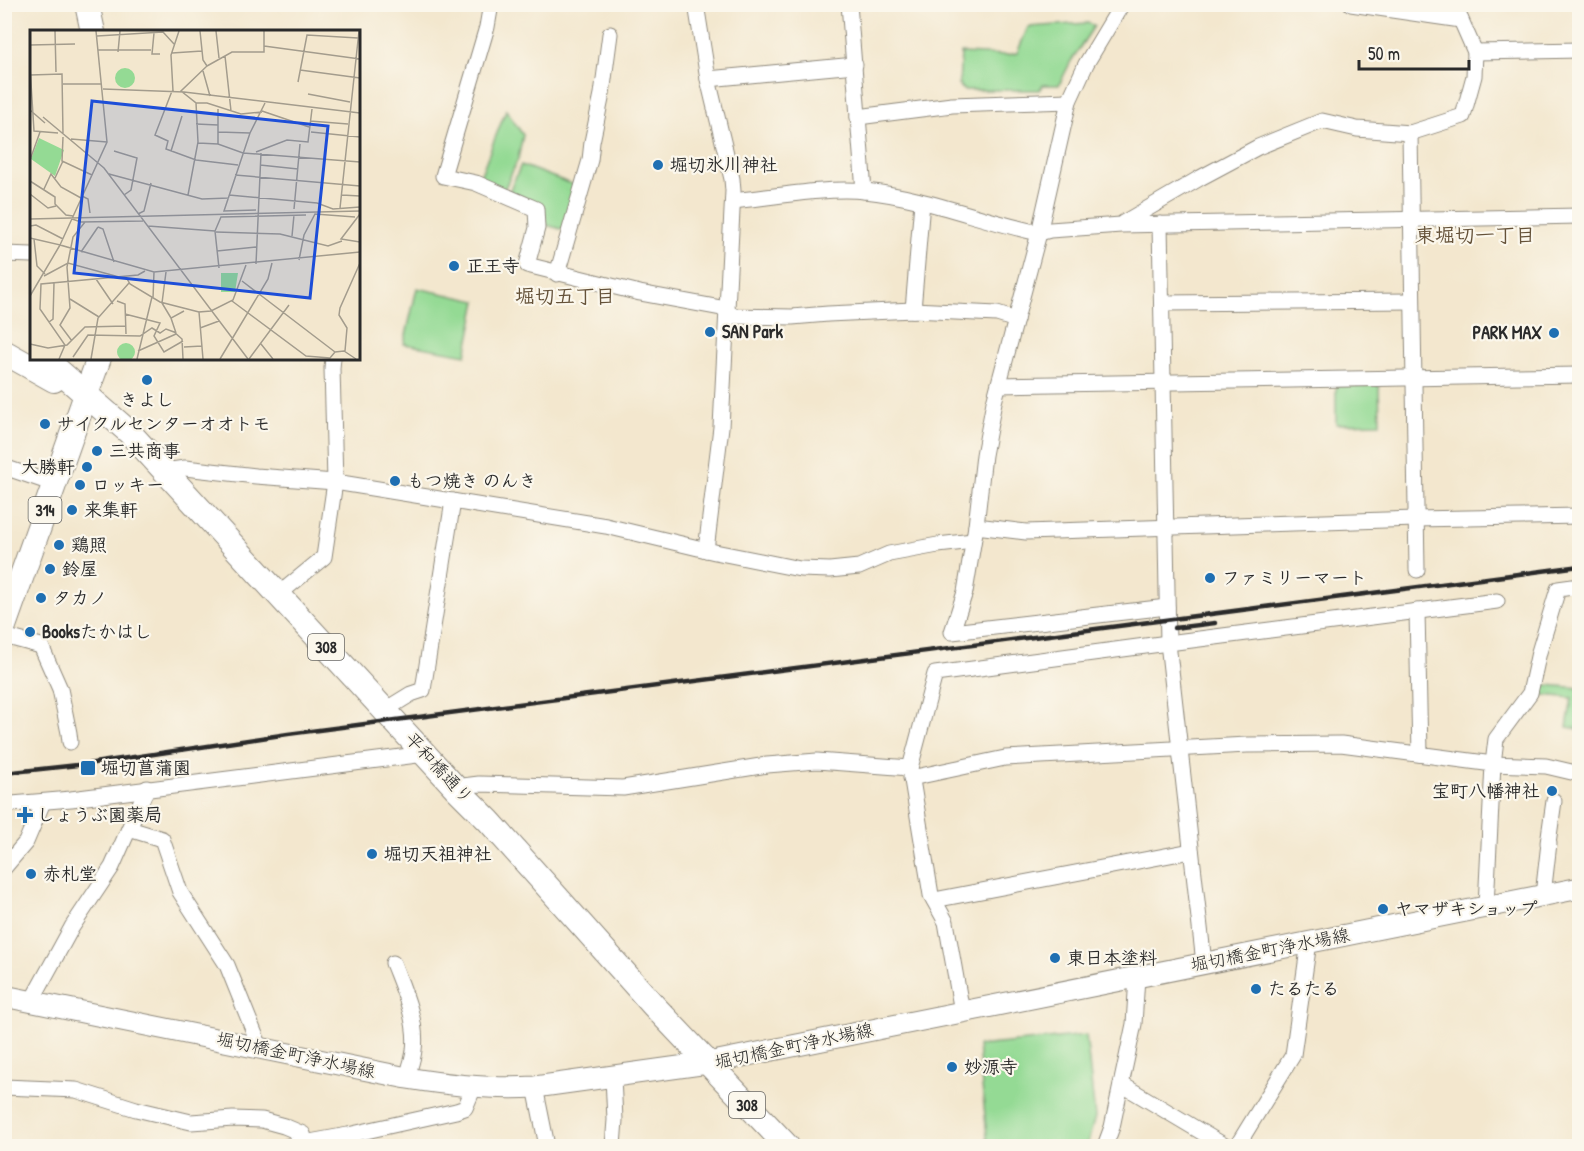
<svg xmlns="http://www.w3.org/2000/svg" width="1584" height="1151" viewBox="0 0 1584 1151" font-family="'Patrick Hand','Klee One',sans-serif">
<style>
.green{fill:#94da94;stroke:#608260;stroke-width:1.5}
.lines{fill:none;stroke-linecap:round;stroke-linejoin:round}
.street-casing{stroke:#8f897c;stroke-width:17}
.secondary-casing{stroke:#8f897c;stroke-width:23}
.primary-casing{stroke:#8f897c;stroke-width:26}
.street{stroke:#fff;stroke-width:15}
.secondary{stroke:#fff;stroke-width:21}
.primary{stroke:#fff;stroke-width:24}
.rail{stroke:#2b2b2b;stroke-width:4.5}
.poi-dot{fill:#1f6fb2;stroke:#fbf7ec;stroke-width:2}
.labels{text-anchor:middle;stroke-width:4.5;stroke-linejoin:round;paint-order:stroke}
.shield{fill:#fbf7ec;stroke:#696865;stroke-width:1.5}
.shield-label{font-size:16px;font-weight:bold;fill:#2b2b2b}
.poi-label{font-size:18px;font-weight:bold;fill:#2b2b2b;stroke:#fbf7ec;text-anchor:start}
.street-label{font-size:18px;fill:#2b2b2b;stroke:#fbf7ec}
.neighbourhood-label{font-size:20px;font-weight:bold;fill:#655239;stroke:#fbf7ec}
.inset-road{fill:none;stroke:#a39c8d;stroke-width:1.5}
.view{fill:#1d4ed8;fill-opacity:0.15;stroke:#1d4ed8;stroke-width:3}
.inset-edge{fill:none;stroke:#2b2b2b;stroke-width:3}
</style>
<rect width="100%" height="100%" fill="#fbf7ec"/>
<filter id="ink" filterUnits="userSpaceOnUse"><feTurbulence type="fractalNoise" baseFrequency=".0167" numOctaves="2"/><feDisplacementMap in="SourceGraphic" scale="12" xChannelSelector="R" yChannelSelector="G"/><feConvolveMatrix kernelMatrix="1 2 1 2 8 2 1 2 1" color-interpolation-filters="sRGB"/></filter>
<filter id="wash" filterUnits="userSpaceOnUse"><feTurbulence type="fractalNoise" baseFrequency=".008" numOctaves="4" result="noise"/><feDisplacementMap in="SourceGraphic" scale="24" xChannelSelector="R" yChannelSelector="G"/><feGaussianBlur stdDeviation="1.35" result="paint"/><feColorMatrix in="noise" values="0 0 0 0 0 0 0 0 0 0 0 0 0 0 0 0 0 1.4 0 .05"/><feComposite in="paint" operator="in"/></filter>
<g filter="url(#wash)">
<rect width="100%" height="100%" fill="#f3e7ce"/>
<g class="green">
<path d="M1088,23L1094,26L1071,61L1059,85H1043L1039,90H963L959,85L961,53L1008,55L1017,53L1028,27Z"/>
<path d="M506,110L523,135L518,159L504,190L479,179Z"/>
<path d="M521,165L577,186L565,230L542,224L544,211L542,205L509,192Z"/>
<path d="M417,288L477,301L466,355L404,344Z"/>
<path d="M1379,385L1380,423L1336,424V386Z"/>
<path d="M1537,684L1579,688V729L1567,727L1572,698L1534,694Z"/>
<path d="M1086,1035L1095,1117L1087,1146H988L978,1046Z"/>
</g>
</g>
<g filter="url(#ink)">
<g class="lines">
<defs>
<g id="street">
<path d="M491,4L487,27L443,176L476,183L536,209L537,228L527,265L640,293L721,308L734,316L792,317L828,314L913,310L997,314L1016,320"/>
<path d="M696,4L708,79L732,179L733,191L721,427L706,550"/>
<path d="M849,4L864,191"/>
<path d="M1122,4L1086,64L1069,101L1039,233L994,402L984,455L976,526L965,592L952,632L1167,607"/>
<path d="M1351,4L1461,20"/>
<path d="M1475,52L1580,50"/>
<path d="M708,79L855,65"/>
<path d="M858,117L952,105L1069,101"/>
<path d="M1410,133L1417,570"/>
<path d="M733,201C774,197 825,187 865,191C925,197 981,221 1039,233L1050,230L1121,225L1580,216"/>
<path d="M1123,223L1200,178L1258,147L1322,121L1357,129L1410,133L1463,116L1474,76L1475,52L1457,11L1458,4"/>
<path d="M1160,224L1168,643L1204,963"/>
<path d="M4,254L32,255"/>
<path d="M557,274L590,160L592,142L602,94L610,34"/>
<path d="M1162,303L1412,301"/>
<path d="M913,310L922,202"/>
<path d="M999,385L1580,375"/>
<path d="M4,467L54,484"/>
<path d="M165,471L185,468L256,476L335,482L606,526L715,552L800,569L830,570L859,567L889,554L938,545L973,541"/>
<path d="M976,526L1026,532L1416,519L1580,516"/>
<path d="M278,595L324,557L335,482L332,368L333,358"/>
<path d="M1417,611L1420,754"/>
<path d="M4,636L41,646L60,689L69,733L70,742"/>
<path d="M385,710L411,694L423,690L453,501"/>
<path d="M911,778L1005,758L1247,745L1341,744L1493,764L1546,766L1580,774"/>
<path d="M455,787L479,784L623,788L767,765L817,761L910,768"/>
<path d="M4,801L12,804L71,799L425,754"/>
<path d="M129,829L162,839L180,892L227,965L260,1047"/>
<path d="M1548,843L1554,801"/>
<path d="M4,868L26,842L43,802"/>
<path d="M1543,895L1549,843"/>
<path d="M934,900L1191,851"/>
<path d="M1486,906L1493,764L1496,739L1530,693L1539,652L1558,589L1580,586"/>
<path d="M393,963C403,989 418,1021 414,1050C413,1060 409,1069 407,1078"/>
<path d="M31,1002L72,927L112,867L147,788"/>
<path d="M962,1012L946,922L931,895L910,768L935,674L1168,643L1497,601"/>
<path d="M613,1077L615,1120L613,1146"/>
<path d="M1121,1084L1225,1146"/>
<path d="M4,1087L76,1090L136,1109L191,1122L233,1119L262,1120L284,1126L303,1134L306,1143"/>
<path d="M535,1087L547,1146"/>
<path d="M288,1146L348,1135L456,1111L465,1108L474,1087"/>
<path d="M1105,1146L1112,1127L1134,1024L1137,977"/>
<path d="M1237,1146L1293,1055L1309,942"/>
</g>
<path id="secondary" d="M4,996L407,1078C450,1085 492,1090 535,1087L708,1063L1580,888"/>
<g id="primary">
<path d="M87,4L93,32"/>
<path d="M4,352L54,380"/>
<path d="M41,358L52,365L129,432L455,787L489,821L654,1006L787,1146"/>
<path d="M4,626L99,358"/>
</g>
</defs>
<use href="#street" class="street-casing"/>
<use href="#secondary" class="secondary-casing"/>
<use href="#primary" class="primary-casing"/>
<use href="#street" class="street"/>
<use href="#secondary" class="secondary"/>
<use href="#primary" class="primary"/>
<g class="rail">
<path d="M1174,628L1215,623"/>
<path d="M4,773L87,764L288,734L1580,566"/>
</g>
</g>
</g>
<g class="poi-dot">
<circle cx="658" cy="165" r="6"/>
<circle cx="454" cy="266" r="6"/>
<circle cx="710" cy="332" r="6"/>
<circle cx="1554" cy="333" r="6"/>
<circle cx="147" cy="380" r="6"/>
<circle cx="45" cy="424" r="6"/>
<circle cx="97" cy="451" r="6"/>
<circle cx="87" cy="467" r="6"/>
<circle cx="395" cy="481" r="6"/>
<circle cx="80" cy="485" r="6"/>
<circle cx="72" cy="510" r="6"/>
<circle cx="59" cy="545" r="6"/>
<circle cx="50" cy="569" r="6"/>
<circle cx="1210" cy="578" r="6"/>
<circle cx="41" cy="598" r="6"/>
<circle cx="30" cy="632" r="6"/>
<rect x="80" y="760" width="16" height="16" rx="3"/>
<circle cx="1552" cy="791" r="6"/>
<path d="M22 806h6v6h6v6h-6v6h-6v-6h-6v-6h6z"/>
<circle cx="372" cy="854" r="6"/>
<circle cx="31" cy="874" r="6"/>
<circle cx="1383" cy="909" r="6"/>
<circle cx="1055" cy="958" r="6"/>
<circle cx="1256" cy="989" r="6"/>
<circle cx="952" cy="1067" r="6"/>
</g>
<g class="labels">
<g class="shield">
<rect x="28.5" y="497" width="33" height="26" rx="4.5"/>
<rect x="308" y="634" width="36" height="26" rx="4.5"/>
<rect x="729" y="1092" width="36" height="26" rx="4.5"/>
</g>
<g class="shield-label">
<text x="45" y="516">314</text>
<text x="326" y="653">308</text>
<text x="747" y="1111">308</text>
</g>
<g class="poi-label">
<text x="670" y="171">堀切氷川神社</text>
<text x="466" y="272">正王寺</text>
<text x="722" y="338">SAN Park</text>
<text x="1542" y="339" text-anchor="end">PARK MAX</text>
<text x="147" y="406" text-anchor="middle">きよし</text>
<text x="57" y="430">サイクルセンターオオトモ</text>
<text x="109" y="457">三共商事</text>
<text x="75" y="473" text-anchor="end">大勝軒</text>
<text x="407" y="487">もつ焼き のんき</text>
<text x="92" y="491">ロッキー</text>
<text x="84" y="516">来集軒</text>
<text x="71" y="551">鶏照</text>
<text x="62" y="575">鈴屋</text>
<text x="1222" y="584">ファミリーマート</text>
<text x="53" y="604">タカノ</text>
<text x="42" y="638">Booksたかはし</text>
<text x="101" y="774">堀切菖蒲園</text>
<text x="1540" y="797" text-anchor="end">宝町八幡神社</text>
<text x="37" y="821">しょうぶ園薬局</text>
<text x="384" y="860">堀切天祖神社</text>
<text x="43" y="880">赤札堂</text>
<text x="1395" y="915">ヤマザキショップ</text>
<text x="1067" y="964">東日本塗料</text>
<text x="1268" y="995">たるたる</text>
<text x="964" y="1073">妙源寺</text>
</g>
<g class="street-label">
<text transform="translate(439 768) rotate(47)" y="6">平和橋通り</text>
<text transform="translate(1270 950) rotate(-11)" y="6">堀切橋金町浄水場線</text>
<text transform="translate(794 1046) rotate(-12)" y="6">堀切橋金町浄水場線</text>
<text transform="translate(296 1055) rotate(12)" y="6">堀切橋金町浄水場線</text>
</g>
<g class="neighbourhood-label">
<text x="1475" y="242">東堀切一丁目</text>
<text x="565" y="303">堀切五丁目</text>
</g>
</g>
<g transform="translate(30 30)">
<rect width="330" height="330" fill="#f3e7ce"/>
<path d="M85 48a10 10 0 1 1 20 0a10 10 0 1 1-20 0ZM9,108L34,120L25,146L1,129ZM191,243H208L205,262H191ZM87 322a9 9 0 1 1 18 0a9 9 0 1 1-18 0Z" fill="#94da94"/>
<path class="inset-road" d="M25,1L26,42M186,1L189,28M124,3L122,24H130M67,6L133,2L144,14M0,15L45,14M234,16L330,29M68,20H121M88,22L90,1M142,23L172,21M195,26L201,81M177,36L202,22H234V1M0,37L4,101L28,103M270,40L330,48M173,41L180,66M0,45L32,44L33,104M268,52L277,5L328,8M33,54H71M73,59L154,62L330,83M142,61L125,105L138,111L136,119L166,130L208,135M143,61L141,25L149,1M278,64L320,72M166,73H177L211,84L232,82M0,80L15,93M232,81L279,97M13,87L74,138L218,329M280,91L318,94M166,94L188,95M188,102L220,103M281,102L330,107M33,107L32,131L62,145M41,109L77,112M168,113L188,114L213,123L330,132M188,114V79M84,121L107,128L101,160L94,165M141,121L152,86M226,122L257,110L278,112L282,79M0,130L10,102M230,135L268,139M79,144L172,169L199,168M205,145L330,156M25,148L33,131M0,151L25,167V174L36,185L43,186M14,159L21,144L31,157L51,168M0,164L18,178L26,176M158,165L168,112L166,73L151,61L177,36L173,30L170,1M199,165L287,173L303,179L330,177M312,165L330,166M52,166L58,169L60,183M310,178L329,1M264,179L270,114M226,180L194,181L220,103L235,73M108,184L114,181L121,153M330,184L311,209L330,212M0,189L330,181M42,189L51,192L113,191M0,196L6,195L33,209M118,196L185,201M68,197L73,199L84,232M186,202L250,204L298,216L312,211M262,206L264,185M0,208L30,215L77,112L66,1M4,209L7,236L15,244M187,221L226,217M51,222L68,197M269,230L274,205L285,184L325,187M226,234L231,123M189,238L185,201L191,187L276,185M136,242L132,273L141,288M14,246L38,233L89,247M96,247L100,254L130,272L169,282M66,249L83,274M212,251L305,322M0,266L30,215L124,242L330,222M123,268L124,242M40,269L69,287M87,271L95,274L96,304M202,271L276,326L300,328L305,322L314,321L326,329M95,284L130,293L124,306L134,322L153,311M19,292L23,289L24,253M170,298L189,291M146,303L141,288L154,281M42,311L30,295L40,278L37,237L43,207L55,192M0,314L18,318L37,315L55,297L96,296M231,314L243,329M154,317L172,316M108,321L146,304M315,321L317,298L309,285L310,278L330,233M43,327L58,305L110,306L122,298L130,303L136,299L144,302L152,309L153,329M29,329L35,315L10,279L11,254L108,245L115,241M61,329L68,288L99,253M107,329L122,267M173,329L169,282L181,281L203,270L216,235M190,329L238,249L242,233M219,329L259,275"/>
<path class="view" d="M62,71L298,96L280,268L44,243Z"/>
<rect width="330" height="330" class="inset-edge"/>
</g>
<rect width="1584" height="1151" fill="none" stroke="#fbf7ec" stroke-width="24"/>
<path d="M1359 60v9h110v-9" fill="none" stroke="#2b2b2b" stroke-width="3"/>
<text x="1368" y="60" font-size="18" fill="#2b2b2b" stroke="#fbf7ec" stroke-width="4.5" paint-order="stroke">50 m</text>
</svg>
